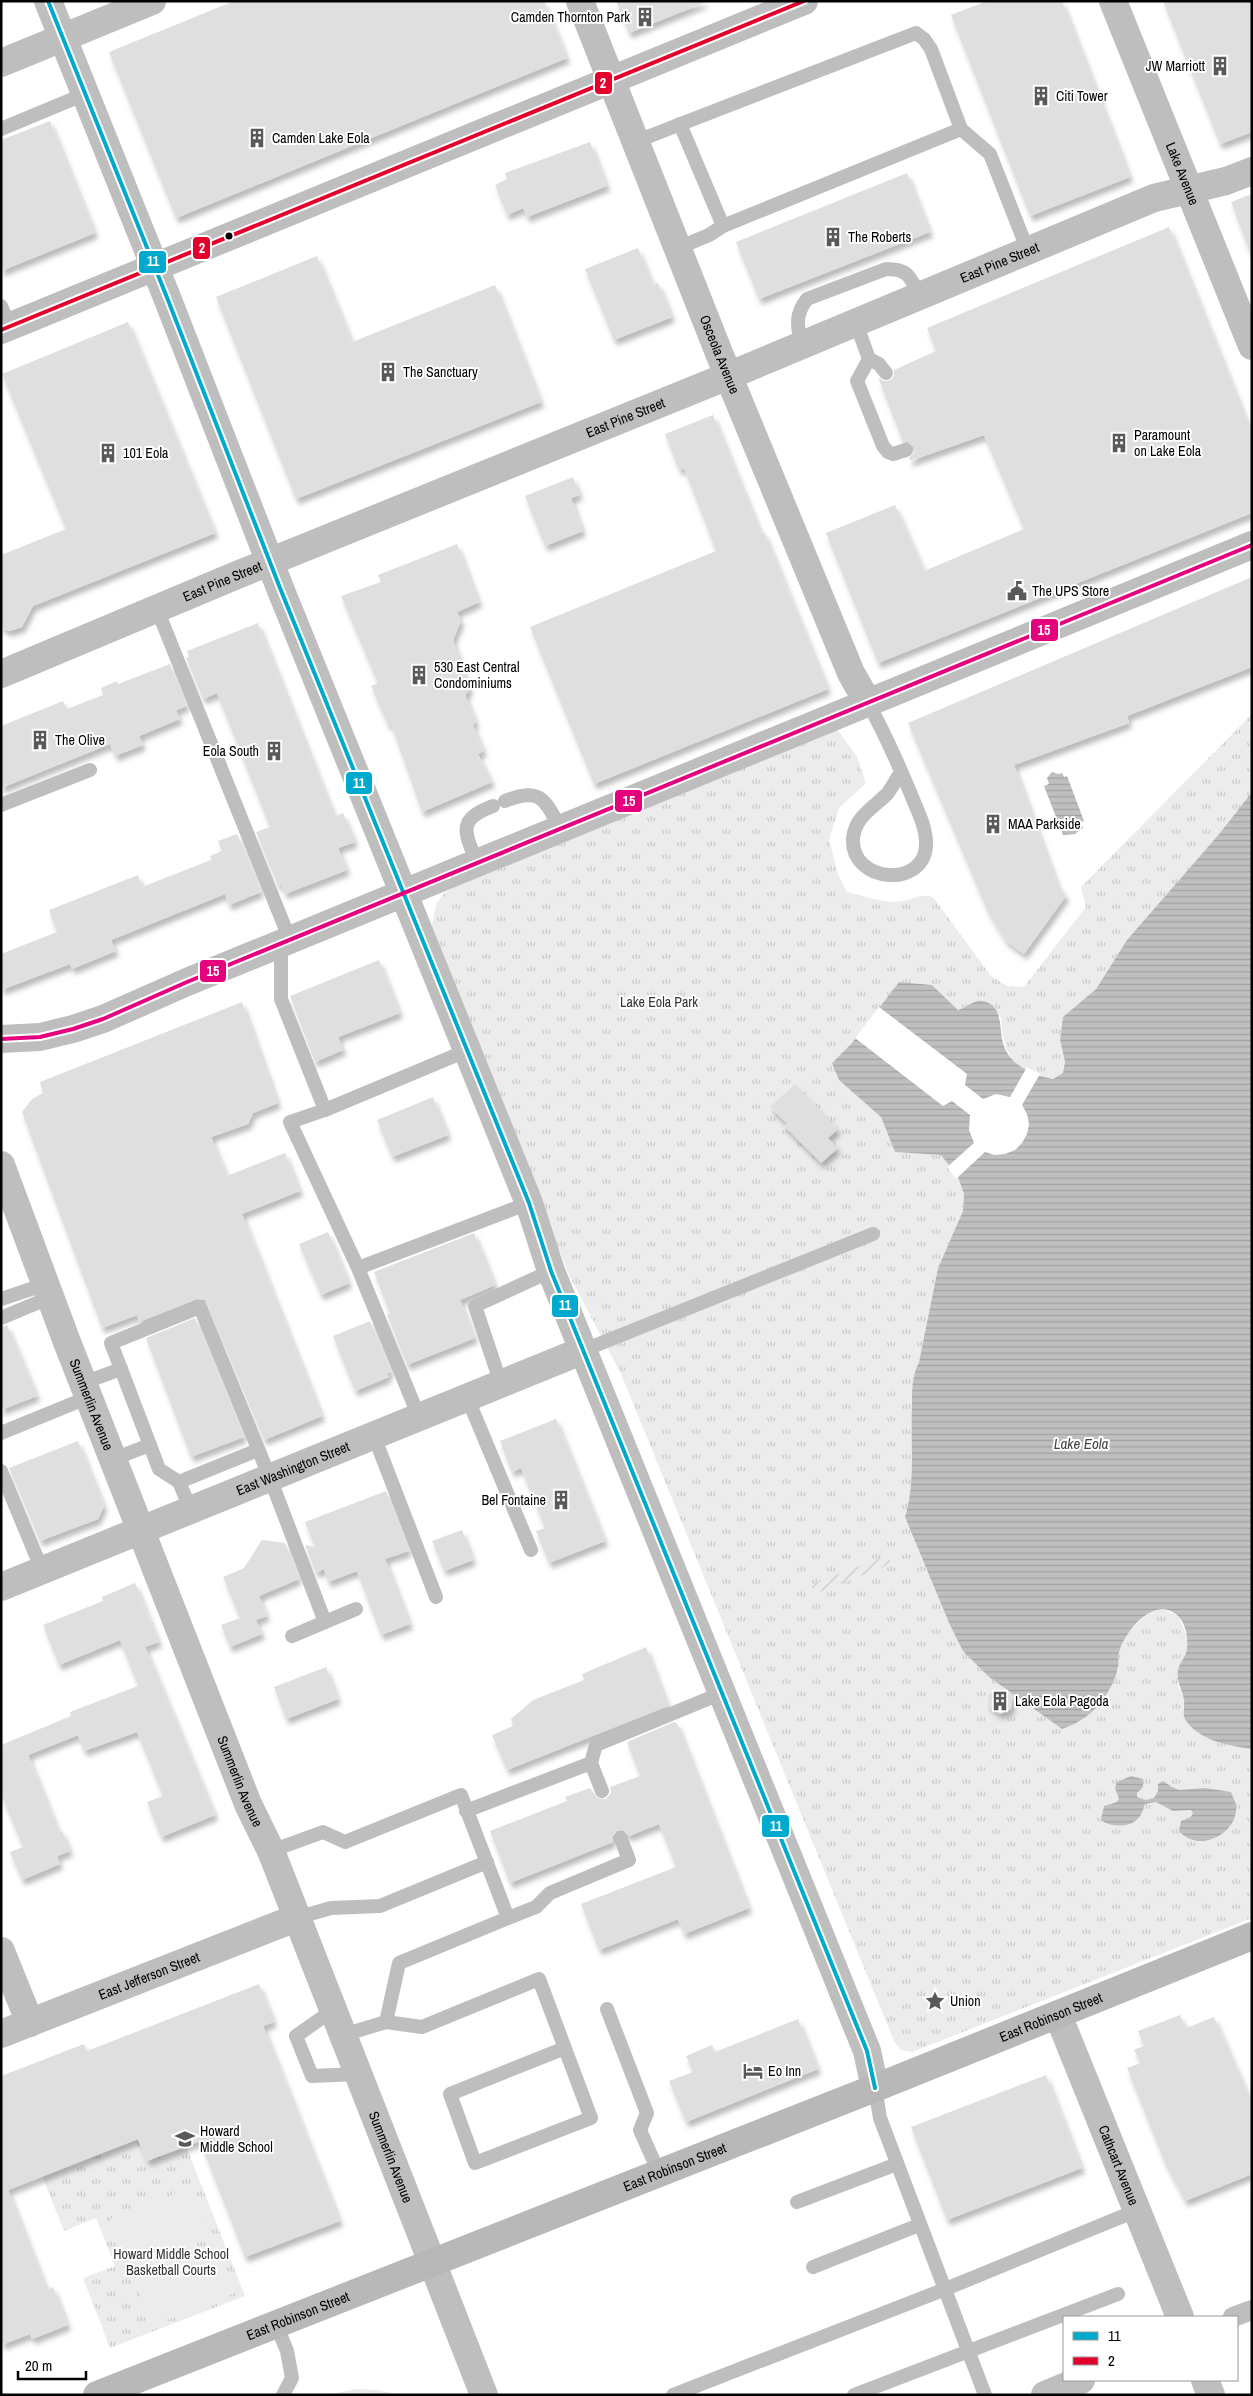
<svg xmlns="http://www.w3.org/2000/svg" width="1253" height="2396" viewBox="0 0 1253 2396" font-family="'Archivo Narrow',sans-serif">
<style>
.grass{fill:url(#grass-tufts)}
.garden{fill:url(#garden-furrows)}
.pitch{fill:#ececec}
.water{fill:url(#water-rules)}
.pier{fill:#fff}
.building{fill:#dfdfdf;filter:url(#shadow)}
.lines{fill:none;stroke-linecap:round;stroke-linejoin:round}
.service{stroke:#bebebe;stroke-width:14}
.pedestrian{stroke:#bebebe;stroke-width:20}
.minor{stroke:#bebebe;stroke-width:28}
.tertiary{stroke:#bebebe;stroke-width:28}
.secondary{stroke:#b8b8b8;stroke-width:28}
.bus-1-casing{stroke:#fff;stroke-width:8}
.bus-2-casing{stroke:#fff;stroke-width:8}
.bus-3-casing{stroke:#fff;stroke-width:8}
.bus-1{stroke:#00a9ce;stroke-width:4}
.bus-2{stroke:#e4002b;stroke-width:4}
.bus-3{stroke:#e5007d;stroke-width:4}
.bus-dot{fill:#000;stroke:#fff;stroke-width:2}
.labels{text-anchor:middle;stroke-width:4;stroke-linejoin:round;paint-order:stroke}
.poi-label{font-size:14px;fill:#000;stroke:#fff;text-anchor:start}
.street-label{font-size:14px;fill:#000;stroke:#fff}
.park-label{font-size:14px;fill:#333;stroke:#fff}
.water-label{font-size:15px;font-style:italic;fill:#444;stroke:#fff}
.line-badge{stroke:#fff;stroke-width:2}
.badge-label{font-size:14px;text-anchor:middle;font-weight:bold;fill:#fff}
</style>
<defs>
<pattern id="grass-tufts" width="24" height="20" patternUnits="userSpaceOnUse" patternTransform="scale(1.25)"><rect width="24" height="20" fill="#ececec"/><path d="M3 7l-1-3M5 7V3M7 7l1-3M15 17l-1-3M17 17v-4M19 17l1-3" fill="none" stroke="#c9c9c9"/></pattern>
<pattern id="garden-furrows" width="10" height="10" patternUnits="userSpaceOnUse" patternTransform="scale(1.25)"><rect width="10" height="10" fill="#ececec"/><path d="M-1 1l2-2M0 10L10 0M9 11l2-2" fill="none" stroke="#c9c9c9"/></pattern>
<pattern id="water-rules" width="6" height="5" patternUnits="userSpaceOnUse" patternTransform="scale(1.25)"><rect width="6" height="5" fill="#bfbfbf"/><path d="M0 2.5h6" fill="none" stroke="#a2a2a2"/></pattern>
<filter id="shadow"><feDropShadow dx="3" dy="5.5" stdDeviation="2.5" flood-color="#0004"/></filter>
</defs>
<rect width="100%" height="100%" fill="#fff"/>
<g class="grass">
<path d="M1252,714V792L1220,833L1127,940L1096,989L1063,1017L1060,1040L1065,1063L1063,1073L1053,1079C1015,1071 1002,1056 1001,1017L977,1001L958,1010L932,985L899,982L852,1043L832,1063L860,1098L881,1117L895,1152L941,1155L958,1177L964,1194L963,1211L938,1268L919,1362C912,1376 912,1389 912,1404C910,1441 916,1481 905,1517L989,1677L1062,1729L1118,1671L1119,1651L1127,1634L1148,1613L1157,1609L1166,1610L1179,1617L1188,1639L1186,1653L1178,1670V1686L1184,1699L1183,1712C1209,1741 1214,1744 1252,1749V1918L912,2052L901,2050L894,2041L621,1374L569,1275L432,926C436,905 435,898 454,887L837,729L857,757L866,783L839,808L829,840L838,874L847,892C864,896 884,904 902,901C914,900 920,893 933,897L991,976L1007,986L1024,987L1086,907L1081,887Z"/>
<path d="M138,2139L147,2161L186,2146L245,2296L110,2348L83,2278L115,2266L96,2218L64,2231L42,2176Z"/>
</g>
<path class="garden" d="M887,1555L891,1564L814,1594L811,1585Z"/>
<g class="pitch">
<path d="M192,2187L212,2235L129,2267L110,2219Z"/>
<path d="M216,2244L235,2293L153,2325L133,2277Z"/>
<path d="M355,2389L378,2390L400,2395H328Z"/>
</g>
<g class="water">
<path d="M1052,772L1058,774L1062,773L1064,777L1067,776L1084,821L1081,822L1083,828L1075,834L1063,835L1044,786L1049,784L1047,778Z"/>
<path d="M1252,792V1749C1230,1746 1201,1741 1187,1722C1181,1715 1185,1707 1184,1700C1182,1689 1176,1682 1178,1670C1179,1664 1184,1659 1186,1653C1189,1642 1187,1626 1179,1617C1156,1594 1128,1628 1120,1649C1117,1656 1120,1664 1117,1671C1115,1680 1109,1691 1104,1698C1093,1714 1079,1723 1062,1729L989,1677L963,1651L950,1625L905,1517C916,1481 910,1441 912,1404C912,1389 912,1376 919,1362L938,1268L963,1211L964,1194L958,1177L941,1155L895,1152L881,1117L839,1080L832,1063L852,1043L899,982L932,985L958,1010C966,1008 974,999 983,1001C1005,1006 998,1031 1004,1046C1011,1066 1034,1075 1053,1079L1063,1073L1065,1062L1060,1040L1063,1017L1096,989L1127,940L1220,833Z"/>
<path d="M1131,1776L1143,1779V1787L1137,1793V1797L1146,1800L1154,1798L1158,1791V1784L1163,1781L1172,1787L1179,1790L1205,1788L1231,1792C1232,1796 1236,1802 1236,1807C1238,1833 1199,1854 1179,1831L1181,1821L1191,1817L1193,1813L1191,1810L1173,1811L1156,1802L1145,1804C1143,1808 1143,1812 1140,1816C1133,1828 1111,1828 1101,1820L1104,1806L1117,1802L1119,1799L1115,1788L1117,1782Z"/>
</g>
<path class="pier" d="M879,1007L967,1074L965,1085L983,1099L996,1094L1010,1097L1027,1067L1040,1074L1022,1105L1027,1114L1029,1124L1027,1134L1022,1143L1015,1150L1005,1154L995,1155L985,1152L956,1179L947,1167L974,1143L969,1130L970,1115L952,1101L943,1106L855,1038Z"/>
<g class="building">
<path d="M234,1H544L567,58L176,218L109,52Z"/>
<path d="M616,1H705L706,2L629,33Z"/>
<path d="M987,1H1062L1130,177L1030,216L951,15Z"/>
<path d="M1163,1H1252V132L1220,144Z"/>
<path d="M50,121L95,233L1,271V140Z"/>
<path d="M590,142L607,186L527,217L523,208L507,215L495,185L507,179L505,173Z"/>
<path d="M907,173L930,232L759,299L736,242Z"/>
<path d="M1252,194V253H1250L1231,202Z"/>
<path d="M1169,227L1252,434V513L878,663L826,533L895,505L924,571L1024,529L984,435L910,461L909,458L914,452V447L908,442H903L878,377L883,381L891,380L894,376V370L936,351L927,328Z"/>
<path d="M638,248L653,285L658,283L672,317L614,340L585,269Z"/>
<path d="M317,256L352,342L495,285L541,402L296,499L216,297Z"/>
<path d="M128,322L215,533L33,606L22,627L10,631L1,628V555L66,529L2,374Z"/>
<path d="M713,415L761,533L764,532L828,689L594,784L530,627L716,551L684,468L679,470L665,434Z"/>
<path d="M573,477L580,495L571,498L583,531L545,546L525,496Z"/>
<path d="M457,544L479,602L457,612L461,621L453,640L470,690L465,695L476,722L473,725L484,751L478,754L492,782L422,812L391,724L388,725L371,686L378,683L341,596L381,582L378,575Z"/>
<path d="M1252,577V667L1127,716L1129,723L1014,765L1057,883L1066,896L1024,954L1006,941L988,912L908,723Z"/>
<path d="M258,623L335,817L343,813L355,842L338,848L347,870L285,894L281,884L278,886L256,832L270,827L217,693L203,699L186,658L189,657L187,651Z"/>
<path d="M170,664L187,706L176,710L180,719L139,736L143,745L115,756L110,744L1,788V726L63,701L67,709L103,695L101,688L117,681L118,684Z"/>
<path d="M237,834L261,892L229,905L225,894L111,940L116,951L72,969L70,964L1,990V954L57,932L49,910L138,875L142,887L211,860L210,856L222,851L218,841Z"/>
<path d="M379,960L400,1013L338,1037L343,1050L315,1062L290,996Z"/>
<path d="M242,1002L278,1103L253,1113L248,1124L211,1137L227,1176L285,1153L300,1191L242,1214L322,1416L264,1440L205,1300L197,1299L139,1322L137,1315L102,1328L22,1112L32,1099L43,1093L40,1082Z"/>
<path d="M795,1084L838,1129L828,1138L838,1148L821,1163L784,1126L787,1124L770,1107Z"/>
<path d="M433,1097L448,1135L392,1157L377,1120Z"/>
<path d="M328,1232L349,1283L321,1295L299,1244Z"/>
<path d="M474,1233L495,1285L460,1300L475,1338L407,1365L387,1315L390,1314L374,1272Z"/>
<path d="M195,1318L244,1437L191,1457L146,1338Z"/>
<path d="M370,1321L391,1372L387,1373L389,1377L355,1391L333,1336Z"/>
<path d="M7,1325L37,1396L1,1410V1327Z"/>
<path d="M556,1419L605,1541L549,1563L536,1531L545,1528L521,1468L512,1472L500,1441Z"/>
<path d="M78,1441L104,1506L98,1519L40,1541L9,1468Z"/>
<path d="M386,1491L409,1551L385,1559L410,1624L381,1635L357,1571L328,1582L324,1569L316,1573L305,1545L315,1547L305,1522Z"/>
<path d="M462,1530L473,1560L444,1571L432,1541Z"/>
<path d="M262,1540L285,1543L299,1579L259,1596L267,1616L256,1620L262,1634L230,1647L221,1625L240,1618L223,1577L244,1568Z"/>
<path d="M135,1583L159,1642L145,1647L215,1815L161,1837L147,1802L163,1796L137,1732L84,1751L78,1735L28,1755L59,1832L62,1831L70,1851L57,1856L60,1864L22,1880L10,1852L23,1847L1,1794V1745L71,1716L70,1712L138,1686L120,1640L59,1665L43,1625L103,1601L102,1597Z"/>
<path d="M646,1647L668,1706L507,1770L492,1735L513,1726L511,1719L533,1700L584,1680L582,1674Z"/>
<path d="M326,1667L338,1699L286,1719L274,1687Z"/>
<path d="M1002,1689L1012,1696L1011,1709L1000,1714L988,1706L989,1694Z"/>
<path d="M674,1722L677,1723L749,1908L684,1934L678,1919L599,1950L581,1904L676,1867L659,1824L629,1836L623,1830L617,1831L612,1837L613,1842L510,1883L490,1831L567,1801L565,1797L590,1788L597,1798L606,1799L611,1793L610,1787L640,1776L627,1742Z"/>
<path d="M259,1984L274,2022L263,2026L340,2221L245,2257L200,2141L147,2161L138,2139L8,2190L47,2290L53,2287L68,2325L32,2339L30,2334L1,2345V2076L84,2044L87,2051Z"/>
<path d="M1180,2015L1186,2028L1214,2017L1252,2104V2174L1185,2201L1165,2163L1127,2068L1141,2063L1134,2050L1144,2046L1138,2031Z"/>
<path d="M798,2019L818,2069L686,2122L669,2081L693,2072L686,2056L712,2045L715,2052Z"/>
<path d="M1046,2075L1082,2168L947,2220L911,2127Z"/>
</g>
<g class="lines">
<g class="service">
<path d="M680,124L723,226"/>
<path d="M1,129L85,94"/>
<path d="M637,141L916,33L924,39L931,49L961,129L990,154L1028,251"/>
<path d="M678,248L709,235L723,226L961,129"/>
<path d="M1,306L10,327"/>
<path d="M856,323L869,359L857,381L883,446L888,452L893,454L906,450"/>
<path d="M801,346C798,327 794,316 807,299L886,269C909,269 910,277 920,296"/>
<path d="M869,359L879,364L886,373"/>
<path d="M157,609L290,940"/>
<path d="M868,703C884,732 897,761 910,792C916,808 926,825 926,843C927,889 850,884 853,838C855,817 873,808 887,794C892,788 896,779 901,772"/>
<path d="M505,801C541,787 544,799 561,829"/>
<path d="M1,805L90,770"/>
<path d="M477,863C465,832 456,820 493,806"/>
<path d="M281,944V999L325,1110L290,1122L358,1268L419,1417"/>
<path d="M325,1110L466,1051"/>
<path d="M358,1268L529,1203"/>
<path d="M1,1299L46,1284"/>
<path d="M1,1318L51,1297"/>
<path d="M584,1350L873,1234"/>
<path d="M121,1369L159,1469L179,1482"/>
<path d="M83,1383L121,1369L111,1343L200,1307L270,1478L325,1622L356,1609"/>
<path d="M501,1384L475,1306L551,1271"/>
<path d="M467,1397L531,1550"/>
<path d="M1,1433L89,1397"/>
<path d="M374,1436L436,1597"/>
<path d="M113,1459L150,1445"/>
<path d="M1,1471L42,1570"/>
<path d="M191,1510L179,1482L258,1450"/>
<path d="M292,1636L325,1622"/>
<path d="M602,1791L591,1763L596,1745L722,1693"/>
<path d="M466,1811L591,1763"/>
<path d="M271,1851L323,1832L345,1842L461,1795L508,1918L399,1963L386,2022L343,2035"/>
<path d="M296,1918L331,1908L380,1906L487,1862"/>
<path d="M508,1918L536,1907L550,1893L629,1860L621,1839"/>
<path d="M607,2009L647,2113L640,2130L659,2173"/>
<path d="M333,2010L296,2036L312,2076L358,2074"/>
<path d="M386,2022L422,2027L539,1979L591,2118L475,2163L450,2094L565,2048"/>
<path d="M875,2088L880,2118L985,2395"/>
<path d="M797,2202L897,2164"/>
<path d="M813,2267L919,2225"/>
<path d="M276,2324L287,2351L292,2378L283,2395"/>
<path d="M673,2395L943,2290L1138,2210"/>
<path d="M854,2395L1118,2294"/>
</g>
<path class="pedestrian" d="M1233,2317L1252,2310"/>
<g class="minor">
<path d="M48,1L168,300L280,588L529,1203L551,1271L867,2051L875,2088"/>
<path id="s1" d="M580,1L719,353L851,673L868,703"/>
<path id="s2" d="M1113,1L1252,346"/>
<path d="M1,63L152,1"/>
<path d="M1,330L804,1"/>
<path id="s3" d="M1,674L237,575L728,376L1154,198L1226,181L1252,171"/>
<path id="s4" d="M1,1587L584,1350"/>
<path d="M1,1951L30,2023"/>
<path id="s5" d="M1058,2015L1180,2317"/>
<path id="s6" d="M1,2034L296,1918"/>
<path d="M1205,2380L1211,2395"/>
<path d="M1045,2395L1081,2380"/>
</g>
<g class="tertiary">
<path d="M1,1039L40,1037L73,1029L103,1019L187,982L1252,545"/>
<path id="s7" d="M1,1165L67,1342L248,1804L271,1851L484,2395"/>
</g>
<path class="secondary" id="s8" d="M97,2395L875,2088L1252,1936"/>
<defs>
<path id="bus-1" d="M48,1L168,300L280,588L529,1203L551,1271L867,2051L875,2088"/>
<path id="bus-2" d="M1,330L804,1"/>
<path id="bus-3" d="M1,1039L40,1037L73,1029L103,1019L187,982L1252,545"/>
</defs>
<use href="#bus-1" class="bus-1-casing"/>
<use href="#bus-2" class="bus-2-casing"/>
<use href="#bus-3" class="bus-3-casing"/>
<use href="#bus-1" class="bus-1"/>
<use href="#bus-2" class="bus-2"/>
<use href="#bus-3" class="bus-3"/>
</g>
<defs>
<symbol id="building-bare" viewBox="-9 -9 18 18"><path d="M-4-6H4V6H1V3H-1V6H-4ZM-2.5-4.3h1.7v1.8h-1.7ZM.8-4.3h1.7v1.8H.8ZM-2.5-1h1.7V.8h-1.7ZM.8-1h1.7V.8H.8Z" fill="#595959" stroke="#fff" stroke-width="2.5" paint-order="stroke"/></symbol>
<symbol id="civic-bare" viewBox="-9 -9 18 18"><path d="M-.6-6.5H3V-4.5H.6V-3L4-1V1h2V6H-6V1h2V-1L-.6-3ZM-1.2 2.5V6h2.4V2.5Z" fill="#595959" stroke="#fff" stroke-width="2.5" paint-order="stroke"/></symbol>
<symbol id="sight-bare" viewBox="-9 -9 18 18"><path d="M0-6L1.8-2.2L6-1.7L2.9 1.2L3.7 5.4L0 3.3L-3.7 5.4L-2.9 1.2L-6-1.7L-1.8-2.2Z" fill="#595959" stroke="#fff" stroke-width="2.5" paint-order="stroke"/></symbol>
<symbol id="hotel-bare" viewBox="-9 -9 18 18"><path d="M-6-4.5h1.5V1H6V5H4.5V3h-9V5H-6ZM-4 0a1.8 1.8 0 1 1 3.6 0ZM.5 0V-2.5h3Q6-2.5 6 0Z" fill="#595959" stroke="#fff" stroke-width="2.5" paint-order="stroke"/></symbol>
<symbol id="school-bare" viewBox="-9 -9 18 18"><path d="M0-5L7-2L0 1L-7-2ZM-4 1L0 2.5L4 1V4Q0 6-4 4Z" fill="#595959" stroke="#fff" stroke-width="2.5" paint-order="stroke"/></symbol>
</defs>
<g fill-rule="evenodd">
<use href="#building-bare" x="631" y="3" width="28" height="28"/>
<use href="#building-bare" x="1206" y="52" width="28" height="28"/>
<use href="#building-bare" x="1027" y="82" width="28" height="28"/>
<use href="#building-bare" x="243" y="124" width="28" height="28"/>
<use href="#building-bare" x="819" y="223" width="28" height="28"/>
<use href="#building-bare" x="374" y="358" width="28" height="28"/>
<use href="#building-bare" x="1105" y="429" width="28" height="28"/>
<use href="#building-bare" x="94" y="439" width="28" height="28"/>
<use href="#civic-bare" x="1003" y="577" width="28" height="28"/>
<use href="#building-bare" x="405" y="661" width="28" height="28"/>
<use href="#building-bare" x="26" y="726" width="28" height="28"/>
<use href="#building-bare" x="260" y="737" width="28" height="28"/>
<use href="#building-bare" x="979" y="810" width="28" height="28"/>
<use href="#building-bare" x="547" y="1486" width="28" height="28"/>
<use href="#building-bare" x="986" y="1687" width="28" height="28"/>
<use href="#sight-bare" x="921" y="1987" width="28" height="28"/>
<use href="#hotel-bare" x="739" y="2057" width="28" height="28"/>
<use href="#school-bare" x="171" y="2125" width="28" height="28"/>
</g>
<circle class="bus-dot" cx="229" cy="236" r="4.5"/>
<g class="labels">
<g class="poi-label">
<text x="630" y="22" text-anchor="end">Camden Thornton Park</text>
<text x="1205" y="71" text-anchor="end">JW Marriott</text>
<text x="1056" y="101">Citi Tower</text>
<text x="272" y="143">Camden Lake Eola</text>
<text x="848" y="242">The Roberts</text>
<text x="403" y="377">The Sanctuary</text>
<text x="1134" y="440">Paramount<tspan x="1134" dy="16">on Lake Eola</tspan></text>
<text x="123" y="458">101 Eola</text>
<text x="1032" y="596">The UPS Store</text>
<text x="434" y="672">530 East Central<tspan x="434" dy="16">Condominiums</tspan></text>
<text x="55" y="745">The Olive</text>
<text x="259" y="756" text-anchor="end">Eola South</text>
<text x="1008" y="829">MAA Parkside</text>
<text x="546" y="1505" text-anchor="end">Bel Fontaine</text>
<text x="1015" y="1706">Lake Eola Pagoda</text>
<text x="950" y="2006">Union</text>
<text x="768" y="2076">Eo Inn</text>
<text x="200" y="2136">Howard<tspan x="200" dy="16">Middle School</tspan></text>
</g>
<g class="street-label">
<text dy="5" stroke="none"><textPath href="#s2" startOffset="186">Lake Avenue</textPath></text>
<text dy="5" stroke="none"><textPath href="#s3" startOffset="1080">East Pine Street</textPath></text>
<text dy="5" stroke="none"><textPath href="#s1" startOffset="380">Osceola Avenue</textPath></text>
<text dy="5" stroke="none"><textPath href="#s3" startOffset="675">East Pine Street</textPath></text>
<text dy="5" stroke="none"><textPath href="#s3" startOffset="240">East Pine Street</textPath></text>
<text dy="5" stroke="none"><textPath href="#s7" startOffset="256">Summerlin Avenue</textPath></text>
<text dy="5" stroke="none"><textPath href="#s4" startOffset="315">East Washington Street</textPath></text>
<text dy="5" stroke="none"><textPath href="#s7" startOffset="661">Summerlin Avenue</textPath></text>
<text dy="5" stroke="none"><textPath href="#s6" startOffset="159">East Jefferson Street</textPath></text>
<text dy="5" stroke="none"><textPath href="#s8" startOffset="1026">East Robinson Street</textPath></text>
<text dy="5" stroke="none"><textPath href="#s7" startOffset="1066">Summerlin Avenue</textPath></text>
<text dy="5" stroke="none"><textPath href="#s5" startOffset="162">Cathcart Avenue</textPath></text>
<text dy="5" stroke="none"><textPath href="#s8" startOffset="621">East Robinson Street</textPath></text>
<text dy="5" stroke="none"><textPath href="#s8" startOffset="216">East Robinson Street</textPath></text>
</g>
<g class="park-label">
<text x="659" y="1007">Lake Eola Park</text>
<text x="171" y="2259">Howard Middle School<tspan x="171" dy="16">Basketball Courts</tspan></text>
</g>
<g class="water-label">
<text x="1081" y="1449">Lake Eola</text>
</g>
</g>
<g class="line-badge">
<rect x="594" y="71" width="19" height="24" rx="5" fill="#e4002b"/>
<rect x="192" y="236" width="19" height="24" rx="5" fill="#e4002b"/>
<rect x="138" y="250" width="29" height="24" rx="5" fill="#00a9ce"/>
<rect x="1030" y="618" width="29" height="24" rx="5" fill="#e5007d"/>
<rect x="345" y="771" width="28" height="24" rx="5" fill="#00a9ce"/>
<rect x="614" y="789" width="29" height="24" rx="5" fill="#e5007d"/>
<rect x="199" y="959" width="28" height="24" rx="5" fill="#e5007d"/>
<rect x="551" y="1294" width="28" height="24" rx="5" fill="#00a9ce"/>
<rect x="761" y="1814" width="29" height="24" rx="5" fill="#00a9ce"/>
</g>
<g class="badge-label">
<text x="603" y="88">2</text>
<text x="202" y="253">2</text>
<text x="153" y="266">11</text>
<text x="1044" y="635">15</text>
<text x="359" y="788">11</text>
<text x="629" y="806">15</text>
<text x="213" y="976">15</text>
<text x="565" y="1310">11</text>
<text x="776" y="1831">11</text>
</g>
<rect width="1253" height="2396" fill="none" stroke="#000000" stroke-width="5"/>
<rect x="1063" y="2316" width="175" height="65" fill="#ffffff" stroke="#999999"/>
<rect x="1073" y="2332" width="25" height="8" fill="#00a9ce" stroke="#999999"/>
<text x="1108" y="2341" font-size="15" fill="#000000">11</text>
<rect x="1073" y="2357" width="25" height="8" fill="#e4002b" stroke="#999999"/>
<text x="1108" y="2366" font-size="15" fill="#000000">2</text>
<path d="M18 2371v8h68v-8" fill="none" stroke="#000000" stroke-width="2.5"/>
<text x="25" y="2371" font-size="15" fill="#000000" stroke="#ffffff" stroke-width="4" paint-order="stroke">20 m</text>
</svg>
